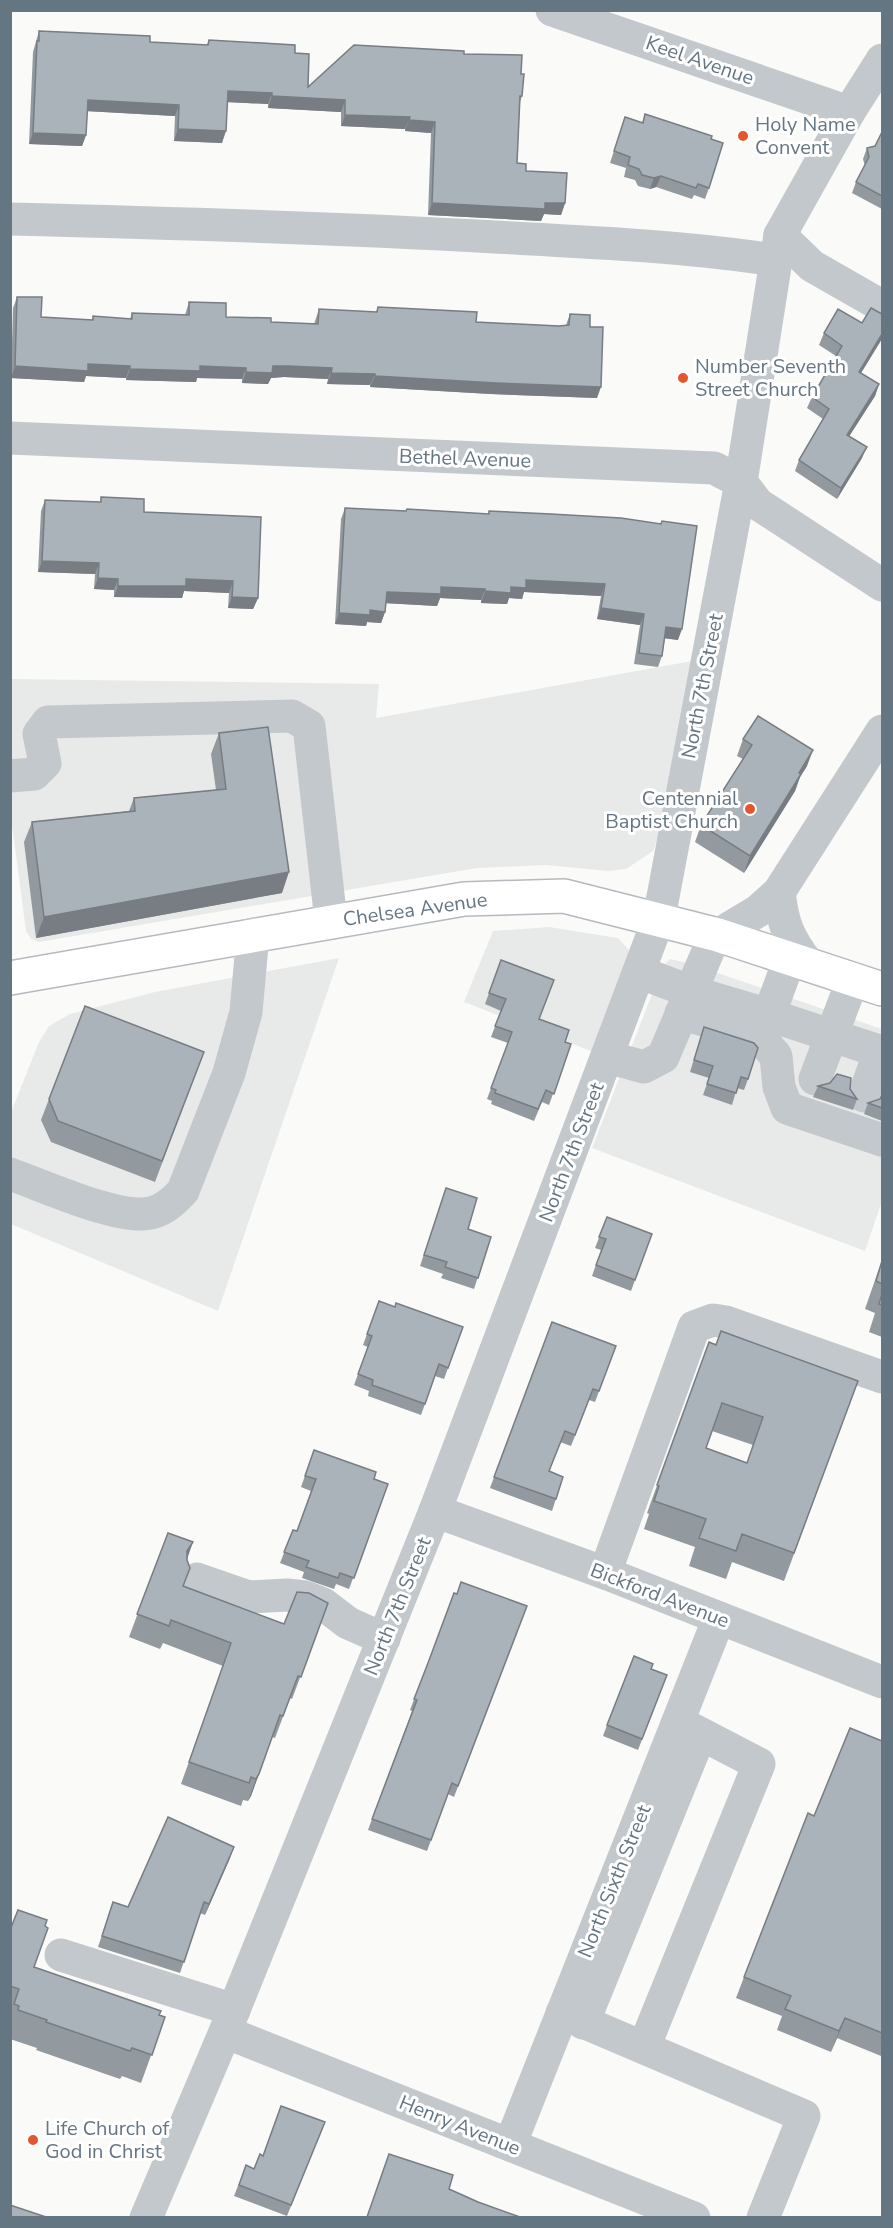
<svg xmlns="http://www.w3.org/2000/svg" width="893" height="2228" viewBox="0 0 893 2228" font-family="'Nunito Sans',sans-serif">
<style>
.built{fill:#e8e9e9}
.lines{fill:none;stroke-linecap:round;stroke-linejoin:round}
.major-casing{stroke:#b5babe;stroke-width:36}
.minor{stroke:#c3c8cc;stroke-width:33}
.major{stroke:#fff;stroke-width:33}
.wall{fill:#929a9f;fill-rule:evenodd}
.shaded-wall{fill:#777d82}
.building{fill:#aab3b9;stroke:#777d82;stroke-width:1.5;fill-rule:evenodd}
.poi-dot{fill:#e4572e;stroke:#fff;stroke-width:2}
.labels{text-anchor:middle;stroke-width:6;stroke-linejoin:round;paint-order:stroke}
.street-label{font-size:20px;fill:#657683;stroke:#fff}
.poi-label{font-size:20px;fill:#657683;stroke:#fff;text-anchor:start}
</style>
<rect width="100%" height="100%" fill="#fafaf8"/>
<g class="built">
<path d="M692,661L663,824L653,851L626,869L608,871L546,865L477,868L39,942L31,939L26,931L11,817L10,679L379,684L376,718Z"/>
<path d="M549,927L618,938L634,956L596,1053L464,1002L493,931Z"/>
<path d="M339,958L218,1311L11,1224L10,1115L39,1042L49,1026L70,1014L155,992Z"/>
<path d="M670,959L688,963L882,1029V1201L865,1251L592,1148L663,966Z"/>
</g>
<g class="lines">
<defs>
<path id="major" d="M10,978L464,899L564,896L718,935L882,989"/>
</defs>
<use href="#major" class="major-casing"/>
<g class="minor">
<path d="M552,10L849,112"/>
<path d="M10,219C172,223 334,228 495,237C588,242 682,246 775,260"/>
<path d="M780,235L812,266L882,306"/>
<path d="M10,438L714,468L741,482L758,504L882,585"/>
<path d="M10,776L34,774L45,763L39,734L48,722L292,716L309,726L331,921"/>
<path d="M779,892C783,925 788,937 808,964"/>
<path d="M718,935L758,911L779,892L882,731"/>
<path d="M790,958L769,1015L882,1052"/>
<path d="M639,972L689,991L769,1015L760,1038L681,1013"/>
<path d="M760,1038L776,1056L779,1087L787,1108L882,1140"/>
<path d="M607,1057L644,1067L663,1057L715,935"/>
<path d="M815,1079L853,979"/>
<path d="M864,1096L880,1051"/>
<path d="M10,1174C44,1186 110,1216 144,1214C161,1213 173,1202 183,1191L229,1073L246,1012L253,934"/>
<path d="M435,1511L605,1573L882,1682"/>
<path d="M605,1573L694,1327L713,1320L726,1322L882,1377"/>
<path d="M197,1579L249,1597L287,1595L305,1597L323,1604L348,1623L384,1639"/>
<path d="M61,1955L234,2010"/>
<path d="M562,2013L804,2116L763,2218"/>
<path d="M583,2023L700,1735"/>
<path d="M225,2032L694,2218"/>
<path d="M644,2047L759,1764L678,1722"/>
<path d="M510,2145L719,1618"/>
<path d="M146,2218L225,2032L435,1511L659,918L741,482L780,235L849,112L882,60"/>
</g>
<use href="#major" class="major"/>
</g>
<g class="wall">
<path d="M39,31L150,42L207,45L209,40L295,53L308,87L464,54L521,74L522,96L520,102L517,163L565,203L561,215L544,214L541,221L428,215L431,133L405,131V129L341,126V112L268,108V104L228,102L222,143L174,141L175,116L87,111L86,135L82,146L29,144L33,52Z"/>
<path d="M645,114L711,139L709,188L705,199L694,195L692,199L656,187L650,189L638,186L635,180L624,177L626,168L610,163L625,117L642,123Z"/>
<path d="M882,132V209L852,193L856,182L865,166L863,159L867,148L875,146Z"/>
<path d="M17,297L41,317L92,320L93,316L130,319L132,313L185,315L189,302L226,317L271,322L314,324L319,309L376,312L378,307L476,322L559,326L566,325L570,314L590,327L597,398L491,394L370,387V385L327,384L328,379L284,377L271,378L268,384L242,383V379L197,378L196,382L126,380V378L86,376L84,382L11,378L13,308Z"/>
<path d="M838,309L861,373L879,384L875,396L849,436L862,458L837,499L795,471L799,460L823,419L807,408L812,397L836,356L819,345L824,333Z"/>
<path d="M101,497L144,512L258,598L253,609L228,608L229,593L184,591L182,598L114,597V590L94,589L95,574L38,572L41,511L45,500L100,502Z"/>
<path d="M345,508L406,511L407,509L488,514L489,511L551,514L678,640L665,638L662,656L658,667L634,664L640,625L597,619L601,596L524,592L522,599L509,598L507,604L481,603V600L440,598L437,606L386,603L385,612L381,623L367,622L366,626L335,624L341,519Z"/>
<path d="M219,733L282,893L36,938L24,842L32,822L129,811L134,798L216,790L211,754Z"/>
<path d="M743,739L807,766L800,777L795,791L744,873L695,842L701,825L743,759L737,756Z"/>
<path d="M501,960L539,1019L565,1042L571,1044L549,1105L542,1102L534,1121L491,1104L492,1101L487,1099L508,1043L491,1037L501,1011L485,1004Z"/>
<path d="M704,1027L748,1079L744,1090L737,1088L732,1105L703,1095L709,1078L690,1072Z"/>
<path d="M204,1052L155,1182L51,1142L41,1120L49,1099Z"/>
<path d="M830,1083L850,1089L857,1099L853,1110L813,1097L818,1086Z"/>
<path d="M882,1095V1121L864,1114L868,1103L880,1099Z"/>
<path d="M446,1188L468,1229L491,1237L474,1289L441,1278L443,1274L420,1266Z"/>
<path d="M607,1217L652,1234L631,1291L592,1276L601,1250L595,1248Z"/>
<path d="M882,1260V1337L869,1332L875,1313L865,1309Z"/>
<path d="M379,1301L395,1307L463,1327L444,1379L435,1376L421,1415L368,1396L369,1391L354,1385L368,1347L363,1345Z"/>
<path d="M552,1322L616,1346L595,1402L589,1400L571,1446L560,1442L549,1471L563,1477L552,1511L490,1488Z"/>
<path d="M709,1342L858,1381L784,1581L732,1562L726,1579L689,1566L695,1547L644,1529L649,1514L647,1513ZM712,1431L753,1445L747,1463L706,1448Z"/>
<path d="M314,1450L374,1479L388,1484L349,1589L336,1584L334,1589L302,1578L304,1572L280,1563L293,1530L297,1531L311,1491L301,1487Z"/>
<path d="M168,1533L187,1560L184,1586L284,1624L328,1603L292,1699L290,1698L275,1738L272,1737L251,1796L248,1801L243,1800L241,1806L181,1784L223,1666L163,1643L160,1649L129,1637Z"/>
<path d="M457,1594L527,1606L454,1797L448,1794L427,1851L368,1830L412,1711L410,1710L428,1663Z"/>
<path d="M651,1669L667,1675L638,1750L603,1736L607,1725Z"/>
<path d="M882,1741V2051L881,2056L837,2038L831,2052L777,2030L782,2016L736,1998L744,1977L814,1816Z"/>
<path d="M230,1858L205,1915L200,1913L180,1973L98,1947L113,1902L128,1907Z"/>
<path d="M45,1926L34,1967L165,2017L141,2083L122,2076L120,2079L36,2050L37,2048L10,2039V1930Z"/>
<path d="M325,2122L287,2216L234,2196L246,2165L254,2169L263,2156Z"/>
</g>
<g class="shaded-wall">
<path d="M228,91L272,93L268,104L224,102Z"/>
<path d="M272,96L345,100L341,112L268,108Z"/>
<path d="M88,100L179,105L175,116L84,111Z"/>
<path d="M345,115L410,117L405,129L341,126Z"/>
<path d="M409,120L435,122L431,133L405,131Z"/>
<path d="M178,129L226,131L222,143L174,141Z"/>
<path d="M33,133L86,135L82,146L29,144Z"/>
<path d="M661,176L656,187L650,189L654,178Z"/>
<path d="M432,203H565L561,215L544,214L541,221L428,215Z"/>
<path d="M882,334V339L855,383L859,372Z"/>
<path d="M88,364L130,366L126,378L86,376L84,382L11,378L15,366Z"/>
<path d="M200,366L246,368L242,379L197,378L196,382L126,380L130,369Z"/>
<path d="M273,366H288L332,368L328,379L284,377L271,378L268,384L242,383L246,372Z"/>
<path d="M331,373L375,374L370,385L327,384Z"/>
<path d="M375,376L601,387L597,398L491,394L370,387Z"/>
<path d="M879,384L875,396L843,446L847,435Z"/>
<path d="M867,447L862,458L837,499L841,488Z"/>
<path d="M42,561L99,563L95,574L38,572Z"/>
<path d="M98,578L118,579L114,590L94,589Z"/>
<path d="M186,579L233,581L229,593L184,591L182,598L114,597L118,586Z"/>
<path d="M526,580L605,584L601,596L524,592L522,599L509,598L507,604L481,603L485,591L511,587Z"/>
<path d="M441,587L485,589L481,600L440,598L437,606L382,603L387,592Z"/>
<path d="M232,597L258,598L253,609L228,608Z"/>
<path d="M601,608L644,614L640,625L597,619Z"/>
<path d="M370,610L385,612L381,623L367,622L366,626L335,624L339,613Z"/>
<path d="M666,627L682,629L678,640L662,638Z"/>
<path d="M813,750L807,766L800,777L795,791L744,873L750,856Z"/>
<path d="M289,872L282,893L36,938L44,917Z"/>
<path d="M193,1542L185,1565L187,1551Z"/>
<path d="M259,1774L251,1796L248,1801L256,1779Z"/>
<path d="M234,1847L230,1858L205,1915L209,1904Z"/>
<path d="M845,2018L837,2038L831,2052L839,2031Z"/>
</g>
<g class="building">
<path d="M39,31L150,36V42L208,45L209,40L295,45V53L309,54L308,87L354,45L464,51V54L522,55L521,74H524L522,96H520L517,163L526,164V171L567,173L565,203H545V209L432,203L435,122L409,120L410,117L345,115V100L272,96V93L228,91L226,131L178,129L179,105L88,100L86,135L33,133L37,41H39Z"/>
<path d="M645,114L712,136L711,139L723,143L709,188L698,184L696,188L661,176L654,178L642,175L639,169L628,165L630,157L614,151L625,117L643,123Z"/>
<path d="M882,132V196L856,182L869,157L867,148L875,146Z"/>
<path d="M17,297H42L41,317L93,320V316L132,319V313L189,315V302L226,303V317L271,318V322L318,324L319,309L377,312L378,307L477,312L476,322L559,326L569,325L570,314L590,315V327H603L601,387L496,383L375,376V374L331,373L332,368L288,366H273L272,373L246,372V368L200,366V371L130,369V366L88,364V371L15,366Z"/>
<path d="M871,308L882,314V334L859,372L879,384L847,435L867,447L841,488L799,460L829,409L812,397L842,346L824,333L838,309L862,323Z"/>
<path d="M101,497L144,499V512L261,517L258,598L232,597L233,581L186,579V586H118V579L98,578L99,563L42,561L45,500L101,502Z"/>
<path d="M345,508L406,511L407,509L489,514V511L551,514L621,518L661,524L662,521L697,526L682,629L666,627L662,656L639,653L644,614L601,608L605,584L526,580V588L511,587V593L485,591V589L441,587V594L387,592L385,612L370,610V615L339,613Z"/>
<path d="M758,716L813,750L799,773L801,774L750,856L701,825L752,745L743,739Z"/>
<path d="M268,727L289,872L44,917L32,822L135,811L134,798L226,789L219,733Z"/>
<path d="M501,960L554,980L539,1019L569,1030L565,1042L571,1044L554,1094L546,1090L538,1109L495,1093L496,1090L491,1088L512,1032L495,1026L506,999L489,993Z"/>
<path d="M85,1006L204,1052L162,1161L58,1121L49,1099Z"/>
<path d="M704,1027L754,1043L758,1048L748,1079L741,1077L736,1093L707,1084L713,1066L694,1060Z"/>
<path d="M837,1074L851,1078L850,1089L857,1099L818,1086L830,1083Z"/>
<path d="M882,1095V1108L868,1103L880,1099Z"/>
<path d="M446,1188L477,1198L468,1229L491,1237L478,1278L445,1267L447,1262L424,1255Z"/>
<path d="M607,1217L652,1234L635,1280L596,1265L606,1239L599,1237Z"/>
<path d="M882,1261V1284L876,1281Z"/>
<path d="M882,1294V1305L879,1304Z"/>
<path d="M379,1301L395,1307L396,1303L463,1327L448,1368L439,1364L425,1404L372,1385L373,1380L358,1374L372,1336L367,1334Z"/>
<path d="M552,1322L616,1346L599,1391L593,1389L575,1435L565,1431L549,1471L563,1477L556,1499L494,1477Z"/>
<path d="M721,1331L858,1381L794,1553L742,1534L736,1551L699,1538L706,1519L654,1501L659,1486L657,1485L709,1342L716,1345ZM722,1403L763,1417L747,1463L706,1448Z"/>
<path d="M314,1450L376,1472L374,1479L388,1484L354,1578L340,1573L338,1578L306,1567L309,1561L284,1552L293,1530L297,1531L316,1479L305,1476Z"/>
<path d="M168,1533L193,1542L187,1551V1560L190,1568L183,1586L284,1624L297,1592L309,1593L328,1603L301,1677L298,1676L283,1716L280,1715L259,1774L256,1779L251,1777L249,1783L189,1762L231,1643L171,1620L169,1626L137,1614Z"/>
<path d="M461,1582L527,1606L458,1786L452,1783L431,1840L372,1819L417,1700L414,1699L428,1663L454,1593L457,1594Z"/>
<path d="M634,1656L653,1664L651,1669L667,1675L642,1739L607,1725Z"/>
<path d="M850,1728L882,1741V2033L845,2018L839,2031L785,2009L791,1996L744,1977L808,1813L814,1816Z"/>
<path d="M168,1817L234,1847L209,1904L204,1902L184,1962L102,1936L113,1902L128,1907Z"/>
<path d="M18,1910L47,1920L45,1926L48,1928L34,1967L161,2011L159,2015L165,2017L152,2055L132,2048L130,2051L46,2022L47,2020L18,2010L19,2006L14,2004L19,1989L10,1986V1930Z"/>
<path d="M281,2106L325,2122L291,2205L239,2185L246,2165L254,2169L260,2154L263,2156Z"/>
<path d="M389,2154L453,2175L449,2189L478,2202L520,2217H367Z"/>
<path d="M10,2205L46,2217H10Z"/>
</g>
<g class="poi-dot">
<circle cx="743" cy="136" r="6"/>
<circle cx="683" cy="378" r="6"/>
<circle cx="750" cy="809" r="6"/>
<circle cx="33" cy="2140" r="6"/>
</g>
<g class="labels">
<g class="street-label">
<text transform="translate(700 60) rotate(19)" y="7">Keel Avenue</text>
<text transform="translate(465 458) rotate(2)" y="7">Bethel Avenue</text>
<text transform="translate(702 686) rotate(-79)" y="7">North 7th Street</text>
<text transform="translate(415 909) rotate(-8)" y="7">Chelsea Avenue</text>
<text transform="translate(571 1152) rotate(-69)" y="7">North 7th Street</text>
<text transform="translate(660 1595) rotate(21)" y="7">Bickford Avenue</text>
<text transform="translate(397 1606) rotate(-68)" y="7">North 7th Street</text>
<text transform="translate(614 1881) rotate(-68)" y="7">North Sixth Street</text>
<text transform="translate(460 2125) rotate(22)" y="7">Henry Avenue</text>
</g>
<g class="poi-label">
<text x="755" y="131">Holy Name<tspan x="755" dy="23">Convent</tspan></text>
<text x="695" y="373">Number Seventh<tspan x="695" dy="23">Street Church</tspan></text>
<text x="738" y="805" text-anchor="end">Centennial<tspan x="738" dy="23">Baptist Church</tspan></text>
<text x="45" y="2135">Life Church of<tspan x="45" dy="23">God in Christ</tspan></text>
</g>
</g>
<rect width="893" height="2228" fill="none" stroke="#657683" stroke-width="24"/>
</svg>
